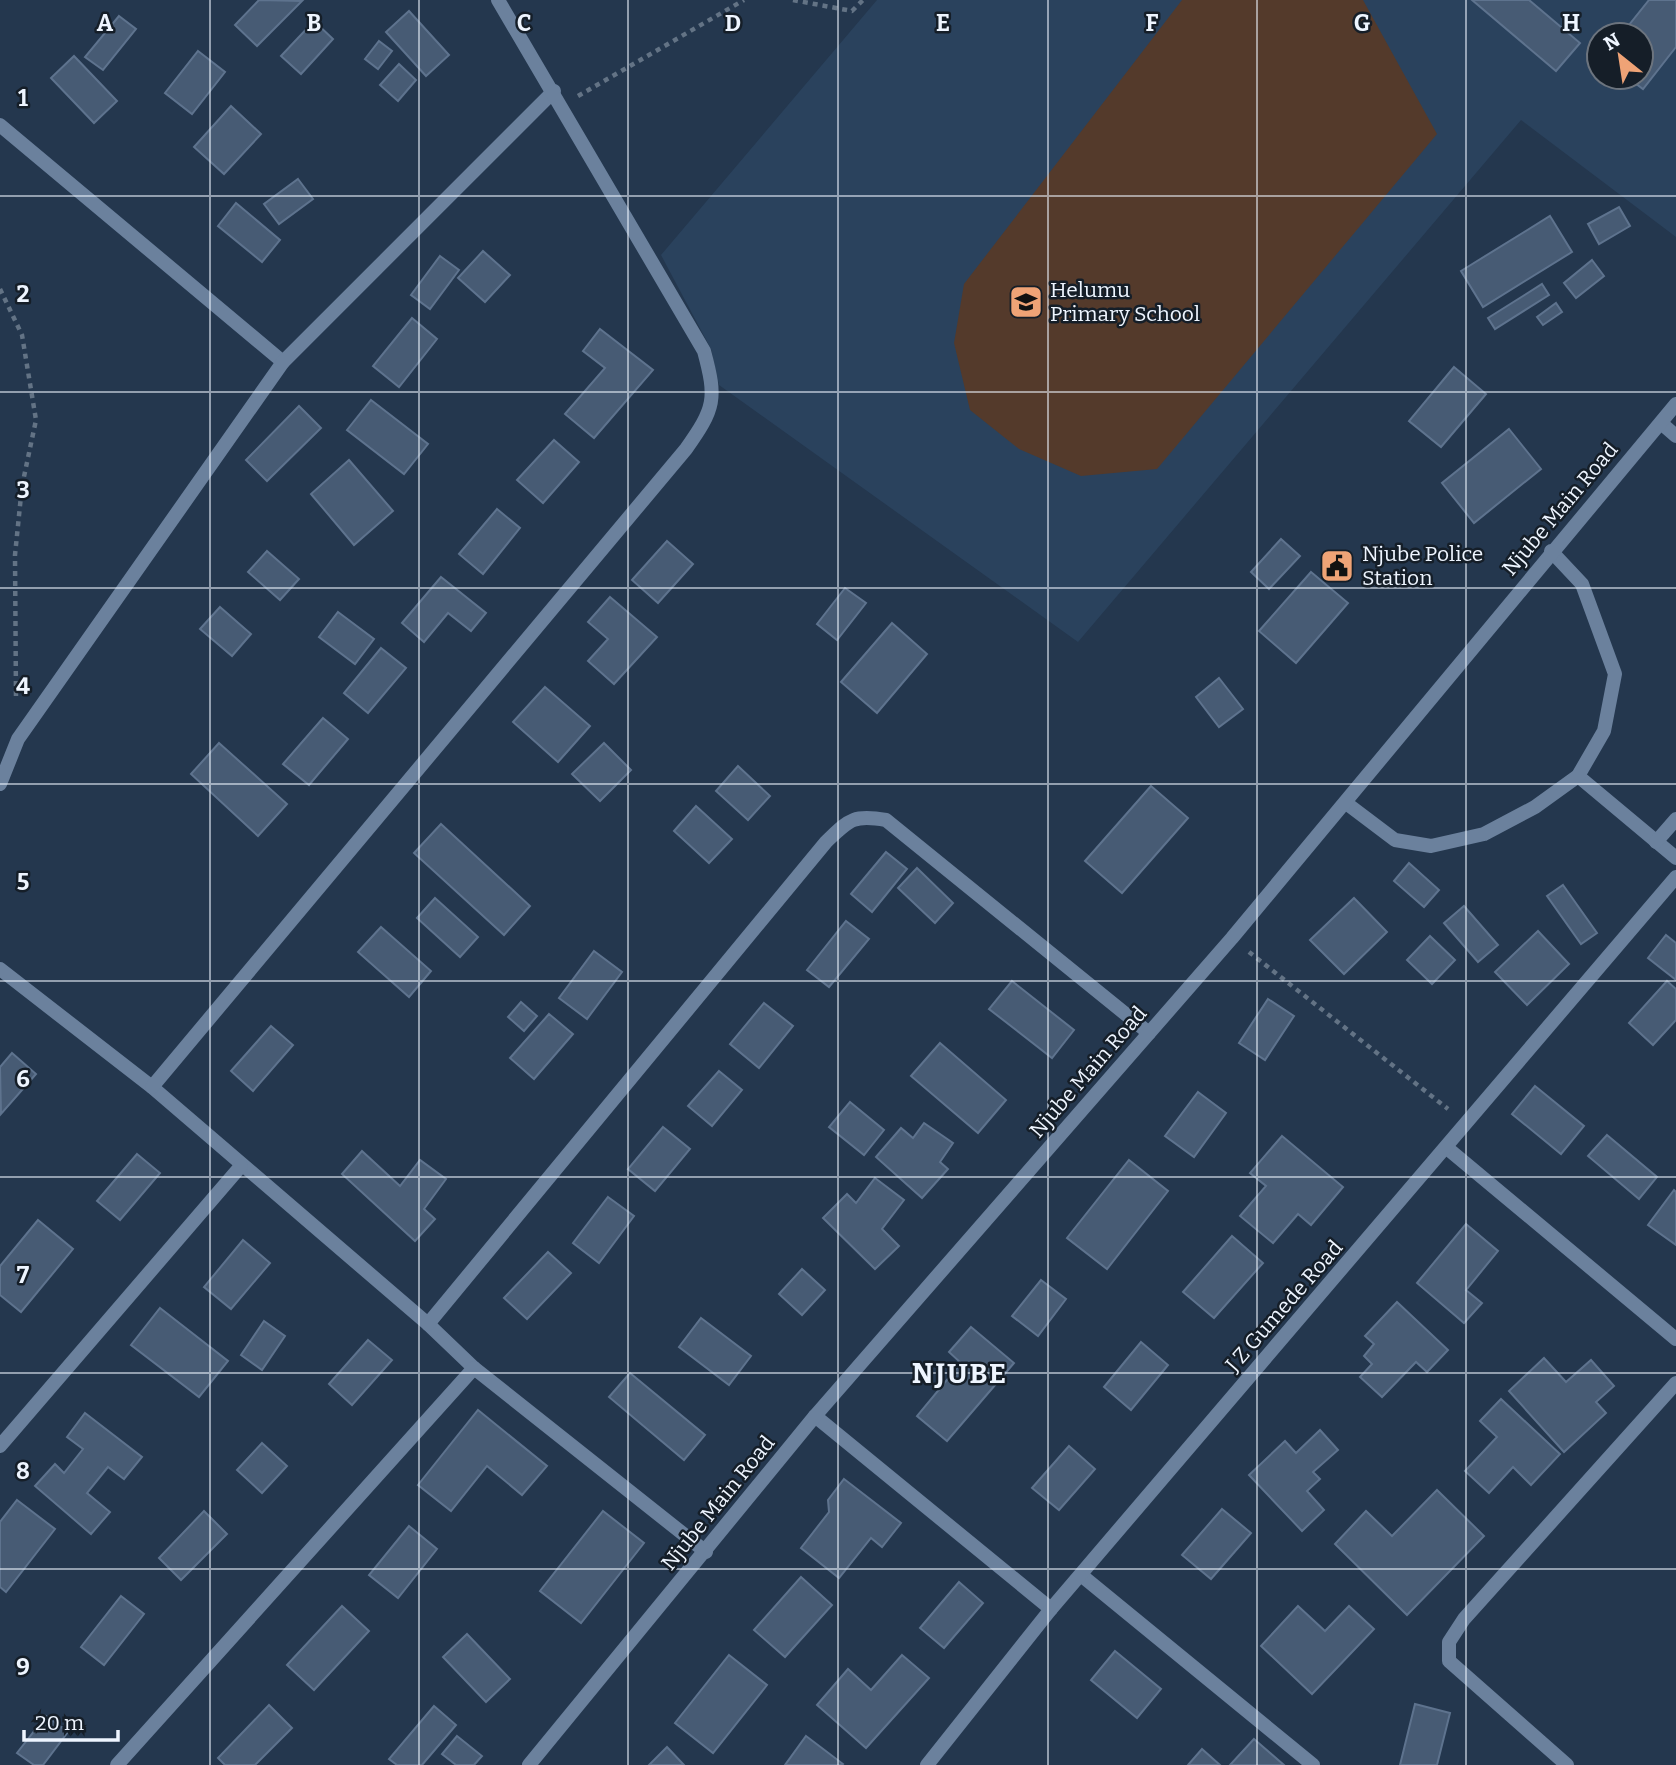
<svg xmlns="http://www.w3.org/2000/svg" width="1676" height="1765" viewBox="0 0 1676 1765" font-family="Bitter,serif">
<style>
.built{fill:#2a425d;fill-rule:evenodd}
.green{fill:#543a2b}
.building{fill:#475b74;stroke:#5e738e;stroke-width:2}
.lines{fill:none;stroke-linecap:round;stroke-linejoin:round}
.path{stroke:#637385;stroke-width:4.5;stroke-dasharray:5 5;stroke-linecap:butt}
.minor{stroke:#6b819d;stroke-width:14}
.tertiary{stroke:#6b819d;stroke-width:14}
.grid{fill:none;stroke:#eef5ff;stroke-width:2;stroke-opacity:0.55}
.labels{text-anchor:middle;stroke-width:5;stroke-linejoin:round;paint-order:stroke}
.poi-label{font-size:21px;fill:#eef5ff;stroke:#151e28;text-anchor:start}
.street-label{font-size:21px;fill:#eef5ff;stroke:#151e28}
.district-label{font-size:28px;font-weight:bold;letter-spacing:2px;fill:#eef5ff;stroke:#151e28}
.grid-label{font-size:23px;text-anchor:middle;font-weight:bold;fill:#eef5ff;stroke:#151e28;stroke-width:5;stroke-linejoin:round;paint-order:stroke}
</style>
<rect width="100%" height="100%" fill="#24374e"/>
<path class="built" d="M877,0H1676V237L1521,120L1078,642L719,385L711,349L661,255ZM1599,35H1641V77H1599Z"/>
<path class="green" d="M1182,0H1363L1437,134L1157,469L1081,476L1019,449L970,410L954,343L964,284Z"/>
<g class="building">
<path d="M259,0L302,1L257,46L235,25Z"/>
<path d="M1472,0H1529L1580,43L1556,71Z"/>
<path d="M1649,0H1676V47L1643,89L1627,77H1641V35H1621Z"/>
<path d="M409,11L449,55L426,76L386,32Z"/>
<path d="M119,16L136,29L103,70L85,57Z"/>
<path d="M314,21L333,39L301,74L281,56Z"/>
<path d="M379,41L392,51L378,69L365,59Z"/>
<path d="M198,51L225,72L192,114L165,93Z"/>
<path d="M74,56L117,101L94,123L51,78Z"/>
<path d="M399,64L416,80L398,101L380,85Z"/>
<path d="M231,106L261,134L224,174L194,147Z"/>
<path d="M298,179L313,199L279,224L264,204Z"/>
<path d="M236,203L280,240L262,262L218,226Z"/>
<path d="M1619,207L1630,226L1599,244L1588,224Z"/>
<path d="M1550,216L1572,252L1483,307L1461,271Z"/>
<path d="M483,251L510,275L485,302L458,278Z"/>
<path d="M440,256L459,270L430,309L411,295Z"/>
<path d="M1592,260L1604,276L1576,298L1564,283Z"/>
<path d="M1542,284L1549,295L1495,329L1488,318Z"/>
<path d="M1556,303L1562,312L1543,325L1537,317Z"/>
<path d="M412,318L437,339L399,387L373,366Z"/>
<path d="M600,329L653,370L594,438L565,414L605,368L583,351Z"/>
<path d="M1454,367L1486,394L1441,447L1409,421Z"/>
<path d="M371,400L428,444L404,474L347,430Z"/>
<path d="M299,406L321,428L267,481L246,460Z"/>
<path d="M1509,429L1541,469L1474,523L1442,483Z"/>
<path d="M554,440L579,462L543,503L517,480Z"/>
<path d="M349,460L393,511L354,545L311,494Z"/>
<path d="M497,509L520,528L483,574L459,554Z"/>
<path d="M1281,539L1300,556L1269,589L1251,572Z"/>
<path d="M667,541L693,564L658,603L632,580Z"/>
<path d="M267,551L299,579L280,600L248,572Z"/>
<path d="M1311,572L1348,603L1296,663L1259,631Z"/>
<path d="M441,577L486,613L471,631L448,613L424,642L402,623Z"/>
<path d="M845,588L866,603L837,640L817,624Z"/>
<path d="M610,597L657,637L614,684L588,661L608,639L588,622Z"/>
<path d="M220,607L251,634L232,656L200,629Z"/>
<path d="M338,612L374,639L355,664L319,637Z"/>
<path d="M892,623L927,654L877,713L841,682Z"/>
<path d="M381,648L406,668L368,713L344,693Z"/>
<path d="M1219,678L1243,709L1219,727L1196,697Z"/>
<path d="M545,687L590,726L558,762L513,722Z"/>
<path d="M323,718L348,739L309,785L283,764Z"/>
<path d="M219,743L287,804L258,836L191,774Z"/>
<path d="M604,743L631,770L600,801L572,774Z"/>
<path d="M738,766L770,796L748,820L716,791Z"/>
<path d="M1151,786L1188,818L1122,893L1085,861Z"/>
<path d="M696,806L732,839L709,863L674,831Z"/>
<path d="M441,824L530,906L504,935L414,853Z"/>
<path d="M886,852L907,869L872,912L851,894Z"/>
<path d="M1409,863L1439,890L1424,907L1394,881Z"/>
<path d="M917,868L953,903L935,923L898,888Z"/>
<path d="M1563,885L1597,933L1581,944L1547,896Z"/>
<path d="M435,898L478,937L460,957L417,918Z"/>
<path d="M1354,898L1387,932L1344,974L1310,940Z"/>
<path d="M1464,906L1498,945L1478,962L1444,923Z"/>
<path d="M846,921L869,939L829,987L807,970Z"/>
<path d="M381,927L431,971L409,997L358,952Z"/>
<path d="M1538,931L1569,964L1527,1005L1495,972Z"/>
<path d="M1666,935L1676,943V980L1648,958Z"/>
<path d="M1430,936L1455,960L1432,984L1407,960Z"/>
<path d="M594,951L622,972L587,1019L559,998Z"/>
<path d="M1012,981L1074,1030L1052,1058L989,1009Z"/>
<path d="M1667,981L1676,989V1020L1653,1045L1629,1023Z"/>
<path d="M1268,999L1294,1016L1265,1060L1239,1043Z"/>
<path d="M521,1002L537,1016L524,1031L508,1017Z"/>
<path d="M764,1003L793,1026L759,1068L730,1044Z"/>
<path d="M549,1014L573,1034L534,1079L510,1058Z"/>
<path d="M271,1026L293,1045L253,1091L231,1071Z"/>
<path d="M940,1043L1006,1100L978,1133L911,1076Z"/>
<path d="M12,1053L36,1074L1,1114L0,1067Z"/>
<path d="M719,1071L742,1090L712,1126L688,1106Z"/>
<path d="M1535,1086L1584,1126L1561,1154L1512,1114Z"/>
<path d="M1198,1092L1226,1113L1194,1157L1165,1136Z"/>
<path d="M850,1102L884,1130L864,1155L829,1127Z"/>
<path d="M924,1123L953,1143L940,1162L948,1169L922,1198L876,1157L901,1128L913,1138Z"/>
<path d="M663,1127L690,1149L655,1191L628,1169Z"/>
<path d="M1607,1135L1657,1177L1639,1199L1588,1156Z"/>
<path d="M1282,1136L1343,1187L1311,1225L1298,1214L1273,1243L1240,1216L1266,1186L1250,1173Z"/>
<path d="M362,1151L400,1186L420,1160L446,1179L424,1209L435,1219L415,1241L342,1174Z"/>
<path d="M137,1154L160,1173L120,1220L97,1201Z"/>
<path d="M1129,1160L1168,1191L1107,1269L1067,1238Z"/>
<path d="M875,1178L904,1200L882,1229L899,1246L875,1269L823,1218L847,1194L856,1203Z"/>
<path d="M1674,1190L1676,1192V1245L1648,1225Z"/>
<path d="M608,1197L634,1216L599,1263L573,1243Z"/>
<path d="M38,1220L73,1249L21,1312L0,1295V1266Z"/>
<path d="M1466,1224L1498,1251L1466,1290L1482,1303L1464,1323L1417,1283Z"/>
<path d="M1232,1236L1263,1263L1214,1318L1183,1292Z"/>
<path d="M243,1240L270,1263L231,1309L204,1287Z"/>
<path d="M548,1252L571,1273L527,1319L504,1298Z"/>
<path d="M802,1269L825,1290L802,1315L779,1294Z"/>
<path d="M1041,1280L1066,1299L1038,1336L1012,1316Z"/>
<path d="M1397,1302L1448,1350L1427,1372L1416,1362L1382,1397L1360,1377L1372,1364L1364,1356L1374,1344L1365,1336Z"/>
<path d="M160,1308L228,1361L199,1397L131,1345Z"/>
<path d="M701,1318L751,1356L729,1385L679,1347Z"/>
<path d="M264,1321L285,1336L262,1370L241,1355Z"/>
<path d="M971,1327L1014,1363L947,1441L917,1416L961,1363L949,1352Z"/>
<path d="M368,1340L392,1360L352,1405L329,1384Z"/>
<path d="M1141,1342L1168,1365L1131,1410L1104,1387Z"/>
<path d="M1544,1358L1566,1382L1591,1360L1614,1386L1596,1402L1606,1413L1564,1452L1509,1391Z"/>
<path d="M630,1373L705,1435L684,1460L609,1397Z"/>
<path d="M1501,1399L1560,1454L1531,1485L1513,1467L1489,1493L1465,1471L1497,1437L1480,1421Z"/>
<path d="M478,1410L547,1466L522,1495L487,1466L451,1511L418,1485Z"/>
<path d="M85,1413L142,1457L124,1479L108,1467L87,1493L110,1512L91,1534L35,1486L55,1464L64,1473L83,1449L67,1437Z"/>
<path d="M1320,1430L1338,1450L1313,1472L1320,1479L1307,1491L1324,1510L1302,1531L1249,1475L1285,1441L1296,1453Z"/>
<path d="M262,1443L287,1466L262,1493L237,1470Z"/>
<path d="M1069,1446L1095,1469L1059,1510L1032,1488Z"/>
<path d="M844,1479L901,1523L882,1547L871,1538L839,1578L801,1548L829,1512L828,1500Z"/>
<path d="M1437,1490L1484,1536L1407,1615L1335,1544L1366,1511L1392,1536Z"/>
<path d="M17,1500L55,1529L6,1592L0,1587V1522Z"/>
<path d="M1222,1509L1251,1533L1211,1579L1182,1555Z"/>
<path d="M204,1511L227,1534L181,1580L159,1558Z"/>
<path d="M603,1511L644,1543L581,1623L540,1591Z"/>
<path d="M409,1526L437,1549L398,1598L369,1575Z"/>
<path d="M801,1577L832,1605L785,1657L754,1630Z"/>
<path d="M959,1582L983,1603L944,1648L920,1628Z"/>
<path d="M121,1596L144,1614L104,1665L81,1647Z"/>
<path d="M342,1606L369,1631L314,1690L287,1665Z"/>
<path d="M1298,1606L1325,1631L1349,1606L1374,1629L1312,1694L1261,1646Z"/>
<path d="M467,1634L510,1679L486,1702L443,1657Z"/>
<path d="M1115,1651L1161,1689L1137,1718L1091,1680Z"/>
<path d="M729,1655L767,1685L713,1753L675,1723Z"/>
<path d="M902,1655L929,1678L866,1748L817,1705L848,1669L871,1690Z"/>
<path d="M1415,1704L1450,1713L1437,1765H1400Z"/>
<path d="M269,1705L292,1728L255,1765H225L218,1758Z"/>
<path d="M434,1706L456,1725L422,1765H397L389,1759Z"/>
<path d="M46,1716L68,1732L43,1765H34L17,1753Z"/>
<path d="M457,1736L482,1756L474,1765H456L442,1754Z"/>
<path d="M806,1736L843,1764L842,1765H785Z"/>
<path d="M1254,1739L1284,1765H1230Z"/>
<path d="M667,1747L684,1765H649Z"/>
<path d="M1202,1749L1220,1765H1188Z"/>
</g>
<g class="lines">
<g class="path">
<path d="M793,0L852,11L863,0"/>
<path d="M578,96L744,0"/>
<path d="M0,289L22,335L36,420L22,486L15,555L16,700"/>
<path d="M1249,952L1448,1109"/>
</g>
<g class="minor">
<path d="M0,125L283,362"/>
<path d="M1661,423L1676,436"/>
<path d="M1578,776L1676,858"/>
<path d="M0,784L18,739L283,362L554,91"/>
<path d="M1346,803L1395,840L1431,846L1484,834L1535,807L1578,776L1604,731L1615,674L1582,584L1551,551"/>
<path d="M1656,842L1676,819"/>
<path d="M0,969L152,1087L428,1324L474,1368L706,1552"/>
<path d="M152,1087L686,449C715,408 717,399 704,351L498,0"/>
<path d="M1447,1148L1676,1339"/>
<path d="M428,1324L826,842C849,820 853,814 886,820L1149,1033"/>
<path d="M815,1416L1051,1609"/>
<path d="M0,1446L241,1166"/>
<path d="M1081,1575L1313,1765"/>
<path d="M117,1765L474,1368"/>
<path d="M927,1765L1051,1609L1676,877"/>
<path d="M1567,1765L1449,1661V1642L1464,1619L1676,1383"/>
</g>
<path class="tertiary" d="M529,1765L815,1416L1232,938L1676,404"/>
</g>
<path class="grid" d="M210,0V1765M419,0V1765M628,0V1765M838,0V1765M1048,0V1765M1257,0V1765M1466,0V1765M0,196H1676M0,392H1676M0,588H1676M0,784H1676M0,981H1676M0,1177H1676M0,1373H1676M0,1569H1676"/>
<defs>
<symbol id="school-square" viewBox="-11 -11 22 22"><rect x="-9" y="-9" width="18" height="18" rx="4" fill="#efa376" stroke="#151e28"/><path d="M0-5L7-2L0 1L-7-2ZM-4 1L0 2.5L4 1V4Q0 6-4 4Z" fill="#111"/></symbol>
<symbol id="civic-square" viewBox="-11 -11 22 22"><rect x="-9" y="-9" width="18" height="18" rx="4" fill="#efa376" stroke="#151e28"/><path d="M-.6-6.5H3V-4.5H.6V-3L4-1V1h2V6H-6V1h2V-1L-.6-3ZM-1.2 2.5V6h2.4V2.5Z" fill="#111"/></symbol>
</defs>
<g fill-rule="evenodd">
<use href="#school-square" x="1007" y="283" width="38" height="38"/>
<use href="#civic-square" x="1318" y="547" width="38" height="38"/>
</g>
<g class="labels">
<g class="poi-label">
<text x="1050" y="297">Helumu<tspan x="1050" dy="24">Primary School</tspan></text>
<text x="1362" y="561">Njube Police<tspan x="1362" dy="24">Station</tspan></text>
</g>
<g class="street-label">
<text transform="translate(1560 509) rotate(-50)" y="7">Njube Main Road</text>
<text transform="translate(1088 1072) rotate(-49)" y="7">Njube Main Road</text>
<text transform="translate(1284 1306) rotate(-49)" y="7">J Z Gumede Road</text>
<text transform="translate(718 1503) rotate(-51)" y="7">Njube Main Road</text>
</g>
<g class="district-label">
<text x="960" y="1383">NJUBE</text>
</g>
</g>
<g class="grid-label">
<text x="105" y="31">A</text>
<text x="314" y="31">B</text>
<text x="524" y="31">C</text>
<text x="733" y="31">D</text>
<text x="943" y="31">E</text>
<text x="1152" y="31">F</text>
<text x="1362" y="31">G</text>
<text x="1571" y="31">H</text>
<text x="23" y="106">1</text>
<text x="23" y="302">2</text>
<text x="23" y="498">3</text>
<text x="23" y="694">4</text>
<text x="23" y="890">5</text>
<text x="23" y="1087">6</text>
<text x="23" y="1283">7</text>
<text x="23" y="1479">8</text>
<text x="23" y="1675">9</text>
</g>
<g transform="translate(1620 56) rotate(330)"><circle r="33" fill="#151e28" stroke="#6c747e" stroke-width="2"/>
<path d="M0-5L12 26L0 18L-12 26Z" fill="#efa376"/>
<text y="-10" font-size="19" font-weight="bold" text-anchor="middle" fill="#eef5ff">N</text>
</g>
<path d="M24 1730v10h94v-10" fill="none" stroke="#eef5ff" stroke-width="3.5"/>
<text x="35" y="1730" font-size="21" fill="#eef5ff" stroke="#151e28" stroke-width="5" paint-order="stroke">20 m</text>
</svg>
